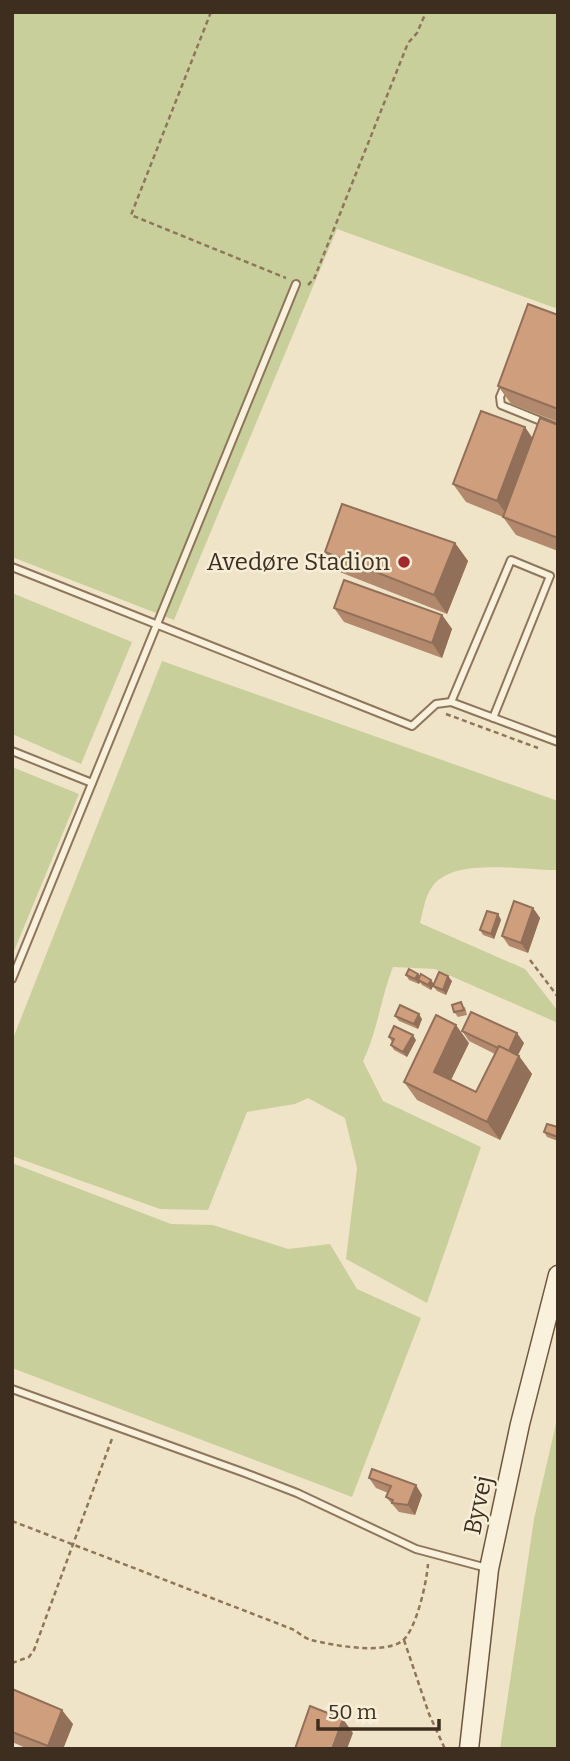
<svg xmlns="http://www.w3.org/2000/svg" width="570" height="1761" viewBox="0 0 570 1761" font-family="Bitter,serif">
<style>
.green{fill:#c9cf9b}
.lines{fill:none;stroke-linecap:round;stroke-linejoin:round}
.lane-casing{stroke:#8d765c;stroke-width:10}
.secondary-casing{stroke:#6f573f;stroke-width:21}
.path{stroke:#8d765c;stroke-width:2.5;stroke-dasharray:5 3.5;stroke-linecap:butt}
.lane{stroke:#faf1dc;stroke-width:6}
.secondary{stroke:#faf1dc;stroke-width:18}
.wall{fill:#b2896c}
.shaded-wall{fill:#916f58}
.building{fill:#cf9f7d;stroke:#916f58;stroke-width:2}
.poi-dot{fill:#9e2a2b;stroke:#f7eed8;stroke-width:2.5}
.labels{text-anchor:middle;stroke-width:5;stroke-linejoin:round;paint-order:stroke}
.poi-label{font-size:24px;fill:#3d2e20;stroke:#f7eed8;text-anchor:end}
.street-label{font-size:24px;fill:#3d2e20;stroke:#f7eed8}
</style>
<rect width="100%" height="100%" fill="#f0e4c8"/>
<g class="green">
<path d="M12,12H558V309L337,229L174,620L12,557Z"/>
<path d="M12,593L132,642L81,764L12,734Z"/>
<path d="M162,661L558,801V870C525,871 453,856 432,887C425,896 423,912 420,923L525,969L558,1011V1023L435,969L393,967C381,997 377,1033 363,1061L383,1101L481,1147L427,1303L346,1259L357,1168L345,1118L308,1098L295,1104L247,1112L208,1210L160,1209L12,1156V1041Z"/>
<path d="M12,767L79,794L12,956Z"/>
<path d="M12,1163L171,1224L213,1225L288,1249L330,1244L357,1289L421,1318L352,1497L12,1368Z"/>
<path d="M558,1415V1749H500L534,1519Z"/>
</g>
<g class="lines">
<defs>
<g id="lane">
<path d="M505,385L500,397L501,405L558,428"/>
<path d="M12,567L412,726L436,704L451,702"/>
<path d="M493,718L550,576L511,560L451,702L558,742"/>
<path d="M12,751L92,783"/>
<path d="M12,979L296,284"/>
<path d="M12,1389L245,1473L297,1493L416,1549L487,1568"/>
</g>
<path id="secondary" d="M469,1749L489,1569L520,1424L558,1275"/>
</defs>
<use href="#lane" class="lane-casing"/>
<use href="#secondary" class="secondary-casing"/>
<g class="path">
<path d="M211,12L131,215L286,278"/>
<path d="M308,285L314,279L408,43L417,33L426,12"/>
<path d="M446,714L538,748"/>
<path d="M530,960L558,997"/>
<path d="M12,1521L292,1629C298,1632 304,1638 311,1640C332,1645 383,1655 402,1641C416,1631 427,1581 428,1564"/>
<path d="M404,1640L429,1714L445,1749"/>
<path d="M12,1663L29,1657L34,1650L113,1436"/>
</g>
<use href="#lane" class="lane"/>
<use href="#secondary" class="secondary"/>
</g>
<g class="wall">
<path d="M558,315V422L511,404L498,386Z"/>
<path d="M558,425V551L516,535L503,517L466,502L453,484Z"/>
<path d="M455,543L468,561L447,614L337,571L325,552Z"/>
<path d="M334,608L442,615L452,629L442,658L344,622Z"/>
<path d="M533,908L540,918L528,953L509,946L502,936Z"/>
<path d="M498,914L501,920L494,939L483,935L480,930Z"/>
<path d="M418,974L420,976L431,980L434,984L452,981L446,995L437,991L433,986L431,990L422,985L420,982L419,984L409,980L406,975Z"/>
<path d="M465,1007L467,1015L458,1017L454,1012Z"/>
<path d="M395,1016L422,1019L418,1029L399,1021Z"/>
<path d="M462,1031L524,1043L518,1055L532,1074L500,1140L417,1100L404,1082L469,1043L451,1080L476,1092L495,1054L469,1041Z"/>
<path d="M389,1037L416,1040L407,1057L394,1050L391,1045L392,1042Z"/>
<path d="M558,1127V1141L547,1137L544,1132Z"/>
<path d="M369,1478L422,1495L415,1515L399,1512L386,1497L388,1493L376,1488Z"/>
<path d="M12,1689L73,1724L63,1749H28L12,1742Z"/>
</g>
<g class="shaded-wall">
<path d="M525,427L538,446L510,519L497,501Z"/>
<path d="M455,543L468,561L447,614L434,595Z"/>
<path d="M442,615L452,629L442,658L432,643Z"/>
<path d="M533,908L540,918L528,953L521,943Z"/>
<path d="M498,914L501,920L494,939L491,934Z"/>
<path d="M418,974L421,979L418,980L420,982L419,984L415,979Z"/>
<path d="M448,976L452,981L446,995L443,990Z"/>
<path d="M431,980L434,985L431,990L428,985Z"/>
<path d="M419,1014L422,1019L418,1029L414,1024Z"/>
<path d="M456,1025L469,1043L446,1090L434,1072Z"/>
<path d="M517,1033L524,1043L514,1063L507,1053Z"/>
<path d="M413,1035L416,1040L407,1057L403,1052Z"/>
<path d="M519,1056L532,1074L500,1140L487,1122Z"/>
<path d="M416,1485L422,1495L415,1515L408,1505Z"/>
<path d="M62,1710L73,1724L63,1749H49L48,1746Z"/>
<path d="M343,1719L353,1733L347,1749H332Z"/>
</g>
<g class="building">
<path d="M528,304L558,315V409L498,386Z"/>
<path d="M481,411L525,427L497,501L453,484Z"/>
<path d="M540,418L558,425V538L503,517Z"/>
<path d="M342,504L455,543L434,595L325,552Z"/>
<path d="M344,580L442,615L432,643L334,608Z"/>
<path d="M514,901L533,908L521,943L502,936Z"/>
<path d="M487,911L498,914L491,934L480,930Z"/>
<path d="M409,969L418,974L415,979L406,975Z"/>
<path d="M439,972L448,976L443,990L433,986Z"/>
<path d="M421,974L431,980L428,985L418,980Z"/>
<path d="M461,1002L464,1010L454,1012L452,1005Z"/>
<path d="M400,1005L419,1014L414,1024L395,1016Z"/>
<path d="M471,1012L517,1033L509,1051L499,1046L498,1048L462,1031Z"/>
<path d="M436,1015L456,1025L434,1072L476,1092L499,1046L519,1056L487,1122L404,1082Z"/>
<path d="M394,1026L413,1035L403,1052L391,1045L394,1039L389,1037Z"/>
<path d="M547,1124L558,1127V1137L544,1132Z"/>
<path d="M372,1469L416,1485L408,1505L392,1503L393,1500L386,1497L391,1486L369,1478Z"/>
<path d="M12,1689L62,1710L48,1746L12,1732Z"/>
<path d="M310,1706L343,1719L332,1749H295Z"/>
</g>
<circle class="poi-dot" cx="404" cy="562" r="7"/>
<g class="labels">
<g class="poi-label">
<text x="390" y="570">Avedøre Stadion</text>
</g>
<g class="street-label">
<text transform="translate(478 1505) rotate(-78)" y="8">Byvej</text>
</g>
</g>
<rect width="570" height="1761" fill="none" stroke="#3d2e20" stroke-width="28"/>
<path d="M318 1719v10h121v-10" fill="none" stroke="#3d2e20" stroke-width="3.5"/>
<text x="328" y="1719" font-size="21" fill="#3d2e20" stroke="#f7eed8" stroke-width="5" paint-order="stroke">50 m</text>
</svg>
